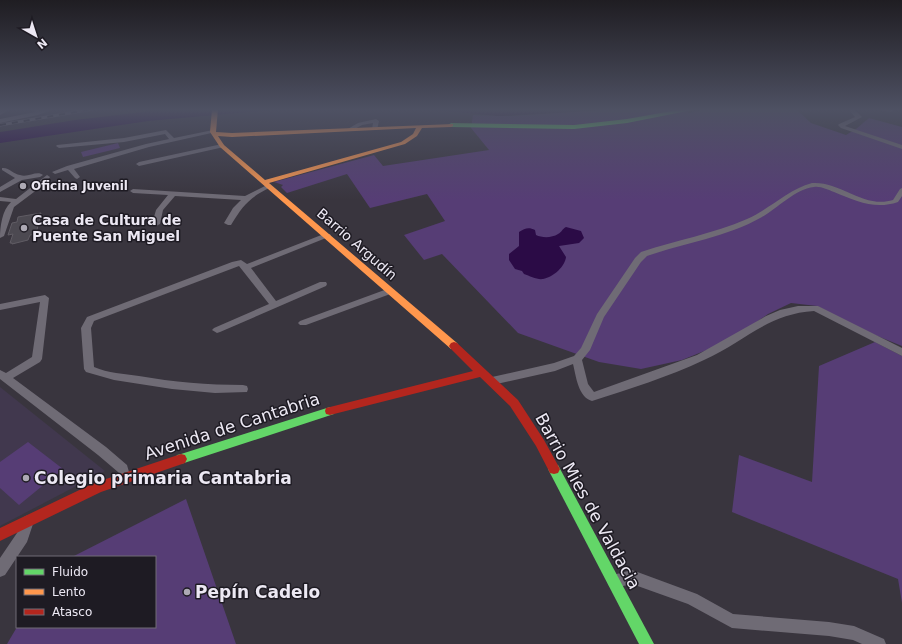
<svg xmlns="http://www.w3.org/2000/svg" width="902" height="644" viewBox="0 0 902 644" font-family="'DejaVu Sans',sans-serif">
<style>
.built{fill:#41384e}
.green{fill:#563d75}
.water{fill:#2b0b46}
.building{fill:#4c4951;stroke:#605c64}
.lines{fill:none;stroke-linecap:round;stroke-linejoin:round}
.street{fill:#6f6b75;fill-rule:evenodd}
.fast{fill:#63d668;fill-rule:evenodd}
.slow{fill:#ff974d;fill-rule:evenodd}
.jam{fill:#b3261e;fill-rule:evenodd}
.rail-casing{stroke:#706c75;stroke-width:3}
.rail{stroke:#1e1b23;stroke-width:2;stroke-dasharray:6;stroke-linecap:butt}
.poi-dot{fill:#ada9b4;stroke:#1e1b23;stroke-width:1.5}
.labels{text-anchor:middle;stroke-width:3;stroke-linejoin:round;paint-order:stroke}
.far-poi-label{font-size:12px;font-weight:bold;fill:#ece8f3;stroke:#1e1b23;text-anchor:start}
.poi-label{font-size:14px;font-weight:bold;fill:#ece8f3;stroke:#1e1b23;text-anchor:start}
.street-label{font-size:14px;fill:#ece8f3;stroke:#1e1b23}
.near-street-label{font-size:17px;fill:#ece8f3;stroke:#1e1b23}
.near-poi-label{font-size:17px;font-weight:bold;fill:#ece8f3;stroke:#1e1b23;text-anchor:start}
</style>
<rect width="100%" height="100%" fill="#39353e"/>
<path class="built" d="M0,387L105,471L0,526Z"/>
<g class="green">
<path d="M622,109H685L689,113L709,109H796L811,123L846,135L856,129L869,118L902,127V346L860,329L817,306L791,303L768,314L729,341L682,360L641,369L599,362L518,333L442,254L424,260L404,235L445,221L427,194L370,208L347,174L287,193L281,187L283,185L274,182L374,155L383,166L489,150L471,128L473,115L509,116Z"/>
<path d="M118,143L120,148L83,157L81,152Z"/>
<path d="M875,342L902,356V603L898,579L732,512L739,455L812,482L819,366Z"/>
<path d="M28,442L63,469L19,505L0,488V462Z"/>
<path d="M186,499L236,644H7L17,627H155V557H72Z"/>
</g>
<g class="water">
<path d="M169,109H282L148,121L0,143V132L7,131L75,120Z"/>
<path d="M426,109H617L499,116Z"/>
<path d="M566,227L581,231L584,238L579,243L559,246L566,257C565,266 554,277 543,279C537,280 530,276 524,274L522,271L515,269L509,260V254L519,246V232C525,228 529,227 535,230L536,235C542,238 552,238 558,234C562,232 562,229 566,227Z"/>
</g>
<path class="building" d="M41,213L36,234L30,235L28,240L12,244V243H10L13,234L8,235L12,223L17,222L18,217Z"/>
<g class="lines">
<g class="street">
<path d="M3,109H11L0,115V111Z"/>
<path d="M34,109H39L40,111L54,109L38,115L0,123V119L35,112Z"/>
<path d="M848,109H854L862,117L845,126L902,145V149L841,128L838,125L839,124L855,117Z"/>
<path d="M873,109H893L894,110L891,112Z"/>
<path d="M376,119L379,121L377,130L372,129L373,123L362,125L351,131L346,130L358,123Z"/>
<path d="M166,130L174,138L213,130L216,132L149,147L74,169L80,177L77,179L75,178L68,170L55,174L52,172L67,166L146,144L169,139L165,134L124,142L59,148L56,146L57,145L124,138Z"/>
<path d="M222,144L224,145V147L139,166L136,164L139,162Z"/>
<path d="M2,168C9,167 13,174 20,175C28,178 37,170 43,175L40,177L22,180L0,192V187L15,178L2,170Z"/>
<path d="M47,175L50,177L46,183L14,207L4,236L0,238C0,227 2,210 11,202L0,201V197L16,199Z"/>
<path d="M812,183C841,181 864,209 893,200L900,189L902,188V196L898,202C875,210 856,201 834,192C828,190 821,186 814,187C795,189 778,208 762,217C727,237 684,243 647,256L641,262L604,317L590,350L582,360L588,384L594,392L697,355L766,316L780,310L798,306H818L902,348V356L814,311C767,314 744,342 704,360C668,377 629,389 592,401C578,397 576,376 573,364L555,371L492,385L488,384L487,381L488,378L492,377L554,363L574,356L581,348L597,314L635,258L641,252C676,240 713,234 747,219C770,209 787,190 812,183Z"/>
<path d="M269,184L271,185V187C250,197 243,205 231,225H228L224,223L233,208L241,200L175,196L163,210L160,224L156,226L152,224L156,210L168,195L133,193L130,191L133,189L245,196Z"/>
<path d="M324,234H330L331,236L251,268L276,301L320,282H326L327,284L326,286L220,332L217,333L212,330L214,328L269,304L239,266L94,321L91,328L94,367C108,373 124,374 139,376C173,382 208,385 243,385L247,386L248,389L247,392L215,393L172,389L114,380L86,372L84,369L81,328L87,317L232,262L241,260L247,264Z"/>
<path d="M390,288L394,291L393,293L306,325H300L298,323L300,321Z"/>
<path d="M45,295L49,298L42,359L40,362L13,378L106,447L127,465L131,479L129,483L125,485L121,483L118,472L98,455L0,379V370L6,373L32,357L40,302L0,310V304Z"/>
<path d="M28,515L32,517L34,521L27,542L5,575L0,577V558L17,533L24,517Z"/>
<path d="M632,570L697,594L733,614L829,622L854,626L884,639L886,644H862L853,640L829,636L732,628L688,604L632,584L614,588L609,586L607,581L609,576Z"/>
</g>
<g class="fast">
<path d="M683,109H697L627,123L574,129L451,127L448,125L451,123L574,125L627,119Z"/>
<path d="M330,407L334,408L335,411L334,414L181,464L177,463L175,459L177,455L181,454Z"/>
<path d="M554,464L558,465L654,644H639L550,473L548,469L550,465Z"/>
</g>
<path class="slow" d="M212,109H218L216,132L232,133L453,124V126L451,127L422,128L417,136L405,144L269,183L457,343L459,346L457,349H451L220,147L210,132ZM416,128L413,134L401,142L265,180L224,145L218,136L232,137Z"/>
<g class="jam">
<path d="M454,342L457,343L518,400L544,440L560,469L558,473L554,474L550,473L536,446L510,406L480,377L330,415L326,414L325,411L326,408L330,407L473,371L451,349L449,346L451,343Z"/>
<path d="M181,454L185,455L187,459L185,463L101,492L0,541V528L94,483Z"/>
</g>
<defs>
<path id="rail" d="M0,125L93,109"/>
</defs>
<use href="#rail" class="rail-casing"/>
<use href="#rail" class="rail"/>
</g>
<linearGradient id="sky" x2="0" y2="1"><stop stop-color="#1f1d22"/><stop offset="0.55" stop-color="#4e5163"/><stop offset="1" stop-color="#4e5163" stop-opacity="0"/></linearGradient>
<rect width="902" height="200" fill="url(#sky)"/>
<g class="poi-dot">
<circle cx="23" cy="186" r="4"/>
<circle cx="24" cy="228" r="4"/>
<circle cx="26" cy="478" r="4"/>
<circle cx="187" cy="592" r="4"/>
</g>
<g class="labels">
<g class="far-poi-label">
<text x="31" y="190">Oficina Juvenil</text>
</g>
<g class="poi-label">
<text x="32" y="225">Casa de Cultura de<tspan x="32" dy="16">Puente San Miguel</tspan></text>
</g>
<g class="street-label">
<text transform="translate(357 244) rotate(41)" y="5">Barrio Argudín</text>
</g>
<g class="near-street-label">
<text transform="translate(232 426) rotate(-18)" y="6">Avenida de Cantabria</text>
<text transform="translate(588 501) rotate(61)" y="6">Barrio Mies de Valdacia</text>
</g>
<g class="near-poi-label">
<text x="34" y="484">Colegio primaria Cantabria</text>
<text x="195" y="598">Pepín Cadelo</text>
</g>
</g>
<rect x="16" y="556" width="140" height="72" fill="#1e1b23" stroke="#706d76"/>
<rect x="24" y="569" width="20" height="6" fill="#63d668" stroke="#706d76"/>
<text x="52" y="576" font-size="12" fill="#ece8f3">Fluido</text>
<rect x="24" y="589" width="20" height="6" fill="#ff974d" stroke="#706d76"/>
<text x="52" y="596" font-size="12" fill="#ece8f3">Lento</text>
<rect x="24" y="609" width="20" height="6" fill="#b3261e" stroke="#706d76"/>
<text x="52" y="616" font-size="12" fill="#ece8f3">Atasco</text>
<g transform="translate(36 36) rotate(141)" stroke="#1e1b23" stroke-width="3" paint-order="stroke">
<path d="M0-3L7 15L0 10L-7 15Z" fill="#ece8f3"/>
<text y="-6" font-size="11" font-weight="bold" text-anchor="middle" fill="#ece8f3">N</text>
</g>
</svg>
